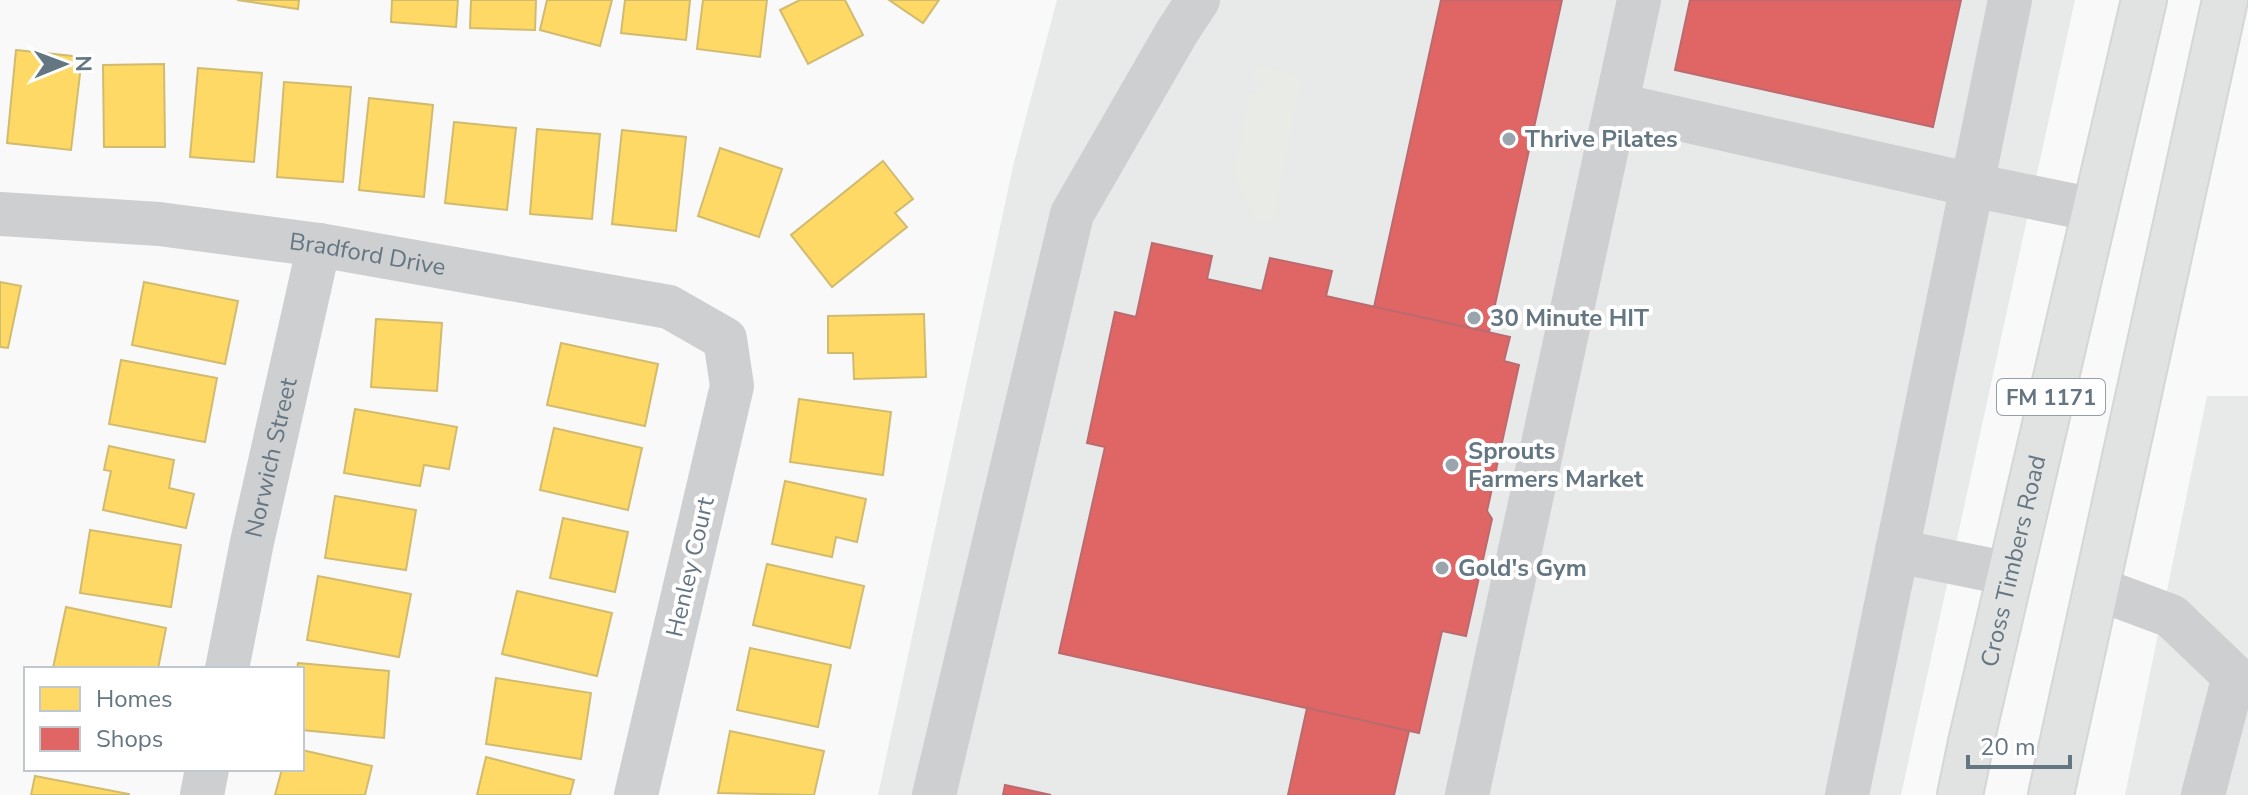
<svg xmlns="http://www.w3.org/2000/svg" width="2248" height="795" viewBox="0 0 2248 795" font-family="'Nunito Sans',sans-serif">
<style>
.built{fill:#e8e9e9}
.green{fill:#e8ebe6}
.homes{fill:#ffd966;stroke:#d1bb6f;stroke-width:2}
.shops{fill:#e06666;stroke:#bb6b6f;stroke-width:2}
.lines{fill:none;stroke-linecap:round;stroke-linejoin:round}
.major-casing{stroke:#d5d6d7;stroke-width:48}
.minor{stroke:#cecfd0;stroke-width:44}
.major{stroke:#e1e2e2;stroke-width:44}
.poi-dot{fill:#99a4ac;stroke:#fff;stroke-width:3}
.labels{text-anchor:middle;stroke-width:8;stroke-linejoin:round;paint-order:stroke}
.shield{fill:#fff;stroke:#939fa8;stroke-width:2}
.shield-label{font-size:22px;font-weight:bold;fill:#657683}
.poi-label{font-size:24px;font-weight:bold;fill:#657683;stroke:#fff;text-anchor:start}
.street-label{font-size:24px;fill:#657683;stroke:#fff}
</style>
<rect width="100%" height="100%" fill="#f9f9f9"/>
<g class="built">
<path d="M1057,0H2075L1901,795H878L1014,162Z"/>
<path d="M2207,396H2248V795H2125Z"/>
</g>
<path class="green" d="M1255,64L1300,75L1301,84L1273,221L1256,219L1234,175L1249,93L1261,92L1263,84L1253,77Z"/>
<g class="homes">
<path d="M237,0H299L298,9Z"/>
<path d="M392,0H458L456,27L391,22Z"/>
<path d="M471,0H536L535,30L470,28Z"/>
<path d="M547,0H612L600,46L540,30Z"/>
<path d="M625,0H690L686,40L621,33Z"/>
<path d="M703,0H767L760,57L697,49Z"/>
<path d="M800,0H845L863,35L808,64L780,10Z"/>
<path d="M889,0H939L923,23Z"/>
<path d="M16,50L82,57L71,150L7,143Z"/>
<path d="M164,64L165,147H104L103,65Z"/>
<path d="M198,68L262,73L254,162L190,157Z"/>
<path d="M284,82L351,87L343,182L277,177Z"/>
<path d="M369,98L433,105L424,197L359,190Z"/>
<path d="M454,122L516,128L507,210L445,203Z"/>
<path d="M537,129L600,134L592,219L530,214Z"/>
<path d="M622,130L686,137L676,231L612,224Z"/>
<path d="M720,148L782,169L759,237L698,216Z"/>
<path d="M883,161L913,199L895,213L907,227L832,287L791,235Z"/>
<path d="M0,282L21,286L8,348L0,347Z"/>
<path d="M144,282L238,301L225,364L132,345Z"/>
<path d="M924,314L926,377L854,379L853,353H828V316Z"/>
<path d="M376,319L442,323L437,391L371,387Z"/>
<path d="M561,343L658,364L645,426L547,405Z"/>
<path d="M121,360L217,378L205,442L109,424Z"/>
<path d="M799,399L891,412L883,475L790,462Z"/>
<path d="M355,409L457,427L449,469L424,465L420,486L344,473Z"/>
<path d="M554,428L642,448L628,510L540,490Z"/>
<path d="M109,446L174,460L169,488L194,494L186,528L103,510L111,471L104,470Z"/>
<path d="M785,481L866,499L857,542L836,537L832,557L772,544Z"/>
<path d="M335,496L416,510L406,570L325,558Z"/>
<path d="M563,518L628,532L615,592L550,578Z"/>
<path d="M90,530L181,545L171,607L80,593Z"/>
<path d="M767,564L864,586L850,648L753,625Z"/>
<path d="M318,576L411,594L399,657L307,640Z"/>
<path d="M517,591L612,613L597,676L502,654Z"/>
<path d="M66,607L166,628L158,669L53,668Z"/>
<path d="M750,648L831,665L818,727L737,710Z"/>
<path d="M298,663L389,671L384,738L302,730V669H297Z"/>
<path d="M496,678L591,693L581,759L486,744Z"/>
<path d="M730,731L824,751L814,795L718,793Z"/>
<path d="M302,750L372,766L365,795H275L282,769H302Z"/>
<path d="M486,757L574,780L570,795H477Z"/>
<path d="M35,776L129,794V795H31Z"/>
</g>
<g class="shops">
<path d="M1441,0H1562L1489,332L1374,307Z"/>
<path d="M1690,0H1961L1933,127L1675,70Z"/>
<path d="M1152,243L1212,256L1207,279L1262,291L1270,258L1332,271L1326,296L1510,337L1504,361L1519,365L1487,511L1492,519L1466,636L1442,631L1419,733L1059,653L1105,447L1087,443L1115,312L1136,317Z"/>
<path d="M1307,708L1409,731L1394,795H1288Z"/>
<path d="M1005,785L1051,795H1003Z"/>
</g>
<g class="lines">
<defs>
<g id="major">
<path id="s3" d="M1960,795L1971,742L2144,0"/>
<path d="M2051,795L2225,0"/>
</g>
</defs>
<use href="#major" class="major-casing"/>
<g class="minor">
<path d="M1618,105L1972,185L2095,210"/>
<path id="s1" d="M0,214L159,224L319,245L669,307L725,339L732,386L636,795"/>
<path d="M1897,551L2010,574"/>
<path d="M2096,588L2171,616L2234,676L2203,795"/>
<path id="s2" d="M227,669L252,542L319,245"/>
<path d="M202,795L207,769"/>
<path d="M934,795L1072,214L1177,32L1198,0"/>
<path d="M1467,795L1639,0"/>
<path d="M1847,795L2010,0"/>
</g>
<use href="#major" class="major"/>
</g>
<g class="poi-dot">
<circle cx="1509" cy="139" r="8"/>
<circle cx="1474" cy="318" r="8"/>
<circle cx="1452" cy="465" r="8"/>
<circle cx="1442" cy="568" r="8"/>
</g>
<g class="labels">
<rect class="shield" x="1997" y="379" width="108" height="36" rx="6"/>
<g class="shield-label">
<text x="2051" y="405">FM 1171</text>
</g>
<g class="poi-label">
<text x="1525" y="147">Thrive Pilates</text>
<text x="1490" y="326">30 Minute HIT</text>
<text x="1468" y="459">Sprouts<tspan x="1468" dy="28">Farmers Market</tspan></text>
<text x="1458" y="576">Gold's Gym</text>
</g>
<g class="street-label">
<text dy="8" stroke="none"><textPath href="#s1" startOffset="370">Bradford Drive</textPath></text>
<text dy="8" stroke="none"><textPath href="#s2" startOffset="216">Norwich Street</textPath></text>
<text dy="8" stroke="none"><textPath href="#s3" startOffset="240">Cross Timbers Road</textPath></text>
<text transform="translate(690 567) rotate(-77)" y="8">Henley Court</text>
</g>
</g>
<rect x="24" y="667" width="280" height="104" fill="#ffffff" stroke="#c1c8cd" stroke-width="2"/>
<rect x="40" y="687" width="40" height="24" fill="#ffd966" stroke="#c1c8cd" stroke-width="2"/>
<text x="96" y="707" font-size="24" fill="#657683">Homes</text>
<rect x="40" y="727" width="40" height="24" fill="#e06666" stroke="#c1c8cd" stroke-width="2"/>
<text x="96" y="747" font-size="24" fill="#657683">Shops</text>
<g transform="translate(64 64) rotate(89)" stroke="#ffffff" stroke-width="6" paint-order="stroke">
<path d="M0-6L14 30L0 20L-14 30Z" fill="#657683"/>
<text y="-12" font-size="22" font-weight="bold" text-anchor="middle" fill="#657683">N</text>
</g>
<path d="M1968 755v12h102v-12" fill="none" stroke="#657683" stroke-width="4"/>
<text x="1980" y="755" font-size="24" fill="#657683" stroke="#ffffff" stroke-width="6" paint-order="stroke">20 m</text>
</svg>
